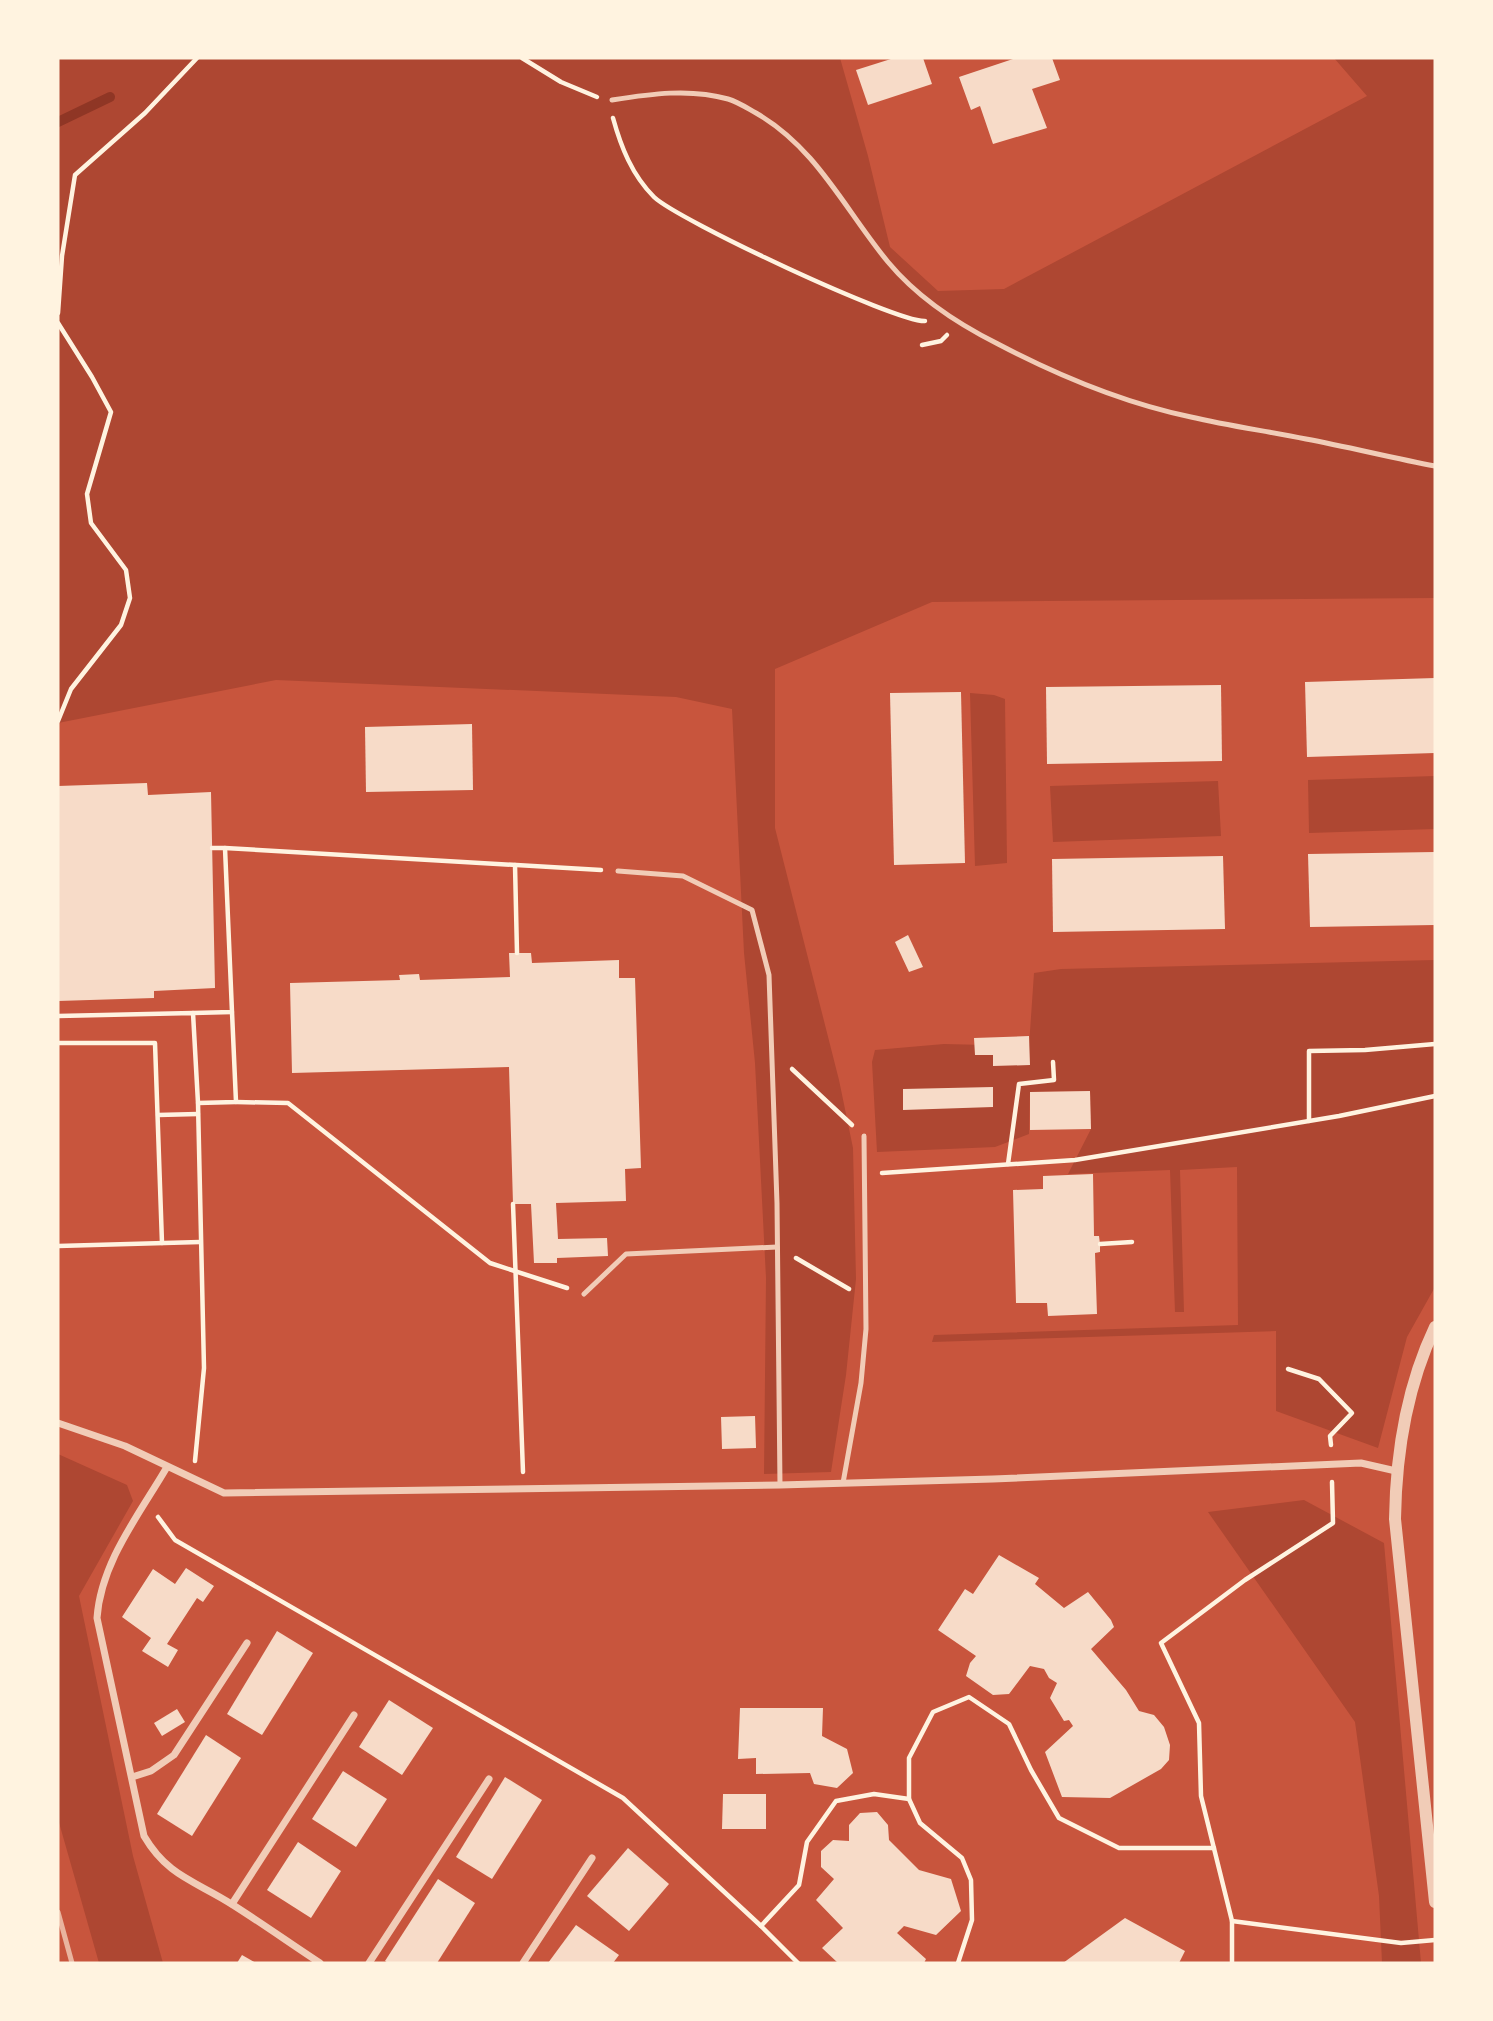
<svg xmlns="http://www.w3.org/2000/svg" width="1493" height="2021" viewBox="0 0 1493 2021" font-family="Quicksand,sans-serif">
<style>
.green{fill:#ae4732}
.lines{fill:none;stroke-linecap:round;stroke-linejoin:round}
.stream{stroke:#8f3625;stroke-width:10}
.building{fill:#f7dbc8}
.path{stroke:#fff3e0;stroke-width:4.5}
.service{stroke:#f1ccb7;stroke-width:5}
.minor{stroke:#f1ccb7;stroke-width:7}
.tertiary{stroke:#f1ccb7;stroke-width:12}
.rail{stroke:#e9b49f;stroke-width:5}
</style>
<rect width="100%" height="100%" fill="#c8553d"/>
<g class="green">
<path d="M58,58H840L868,156L890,247L938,291L1004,289L1367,96L1334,58H1435V598L932,602L775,669V828L839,1080L853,1148L856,1279L846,1375L831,1472L764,1474L766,1278L755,1063L744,953L732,709L676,697L276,680L58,723Z"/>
<path d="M970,693L994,695L1005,699L1007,863L975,866Z"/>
<path d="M1435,776V829L1309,833L1308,780Z"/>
<path d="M1218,781L1221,836L1053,842L1050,786Z"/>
<path d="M1435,960V1287L1407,1337L1378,1448L1276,1411V1331L932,1342L934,1335L1238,1325L1237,1167L1180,1170L1184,1312H1175L1170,1170L1068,1174L1091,1129L1090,1091L1030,1092L1029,1134L995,1147L877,1152L872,1062L875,1050L944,1044L1029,1046L1034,973L1061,969Z"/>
<path d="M58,1454L127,1485L133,1501L79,1596L133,1856L163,1963H99L58,1819Z"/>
<path d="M1304,1500L1384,1543L1421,1963H1382L1379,1896L1355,1722L1208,1512Z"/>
</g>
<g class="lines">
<path class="stream" d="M58,122L110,97"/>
</g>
<g class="building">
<path d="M894,58H923L932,84L868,105L856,70Z"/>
<path d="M1016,58H1052L1060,80L1032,89L1047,128L993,144L980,106L971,110L959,77Z"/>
<path d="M1435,678V753L1307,757L1305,682Z"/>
<path d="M1221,685L1222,761L1047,764L1046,687Z"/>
<path d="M961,692L965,863L894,865L890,693Z"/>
<path d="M472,724L473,790L366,792L365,727Z"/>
<path d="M147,783L148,795L211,792L215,988L154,991V998L58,1001V786Z"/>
<path d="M1435,852V925L1310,927L1308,854Z"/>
<path d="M1223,856L1225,929L1053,932L1052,859Z"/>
<path d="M908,935L923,967L909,972L895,942Z"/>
<path d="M509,953H531L532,963L619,960V978H635L641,1168L625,1169L626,1201L556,1203L558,1239L607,1238L608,1256L557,1258V1263H534L531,1204H513L509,1067L292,1073L290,983L400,980L399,975L419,974L420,980L510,977Z"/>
<path d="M1029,1036L1030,1065L993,1066V1055H975L974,1038Z"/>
<path d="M993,1087V1107L903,1110V1089Z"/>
<path d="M1090,1091L1091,1129L1030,1130V1092Z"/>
<path d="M1093,1174L1094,1236H1099L1100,1244V1252L1095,1253L1097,1314L1048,1316L1047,1303H1016L1013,1190L1043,1189V1176Z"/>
<path d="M755,1416L756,1448L722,1449L721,1417Z"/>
<path d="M999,1555L1039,1578L1035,1584L1064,1608L1088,1592L1111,1620L1114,1627L1091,1649L1126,1690L1139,1711L1154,1715L1164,1727L1170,1745L1169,1760L1161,1769L1110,1798L1062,1797L1045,1752L1073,1726L1069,1720L1064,1721L1050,1698L1057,1683L1049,1678L1044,1669L1030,1666L1009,1694L993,1695L966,1676L970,1663L976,1656L938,1630L965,1589L973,1594Z"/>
<path d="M186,1568L214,1586L203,1602L197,1598L167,1644L178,1650L168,1667L142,1651L151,1638L122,1617L153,1569L175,1584Z"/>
<path d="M277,1631L313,1653L262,1735L227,1714Z"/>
<path d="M389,1700L433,1728L402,1775L359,1747Z"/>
<path d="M740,1708H823L822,1736L847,1749L853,1773L837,1788L814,1784L810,1773L756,1774V1758L738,1759Z"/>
<path d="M177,1709L185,1722L162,1736L154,1723Z"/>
<path d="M206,1735L241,1758L192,1836L157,1814Z"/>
<path d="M343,1771L387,1799L356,1847L312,1819Z"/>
<path d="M505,1777L542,1800L492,1879L456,1857Z"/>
<path d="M723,1794H766V1829H722Z"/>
<path d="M877,1812L888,1825L889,1840L919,1870L951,1879L961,1911L936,1935L904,1926L897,1933L926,1959L924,1963H838L822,1948L843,1928L816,1900L834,1879L821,1867V1851L833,1840L849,1841V1825L860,1813Z"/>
<path d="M298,1842L341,1871L311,1918L267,1890Z"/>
<path d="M628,1848L669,1884L629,1931L587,1896Z"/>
<path d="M438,1879L475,1903L437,1963H388L385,1961Z"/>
<path d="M1125,1918L1185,1951L1179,1963H1063Z"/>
<path d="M576,1925L619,1955L613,1963H548Z"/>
<path d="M242,1955L256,1963H237Z"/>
</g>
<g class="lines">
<g class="path">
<path d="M522,58L561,82L597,97"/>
<path d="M613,118C621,147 632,175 654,197C678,220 895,322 925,321"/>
<path d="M58,313L62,256L75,175L145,113L197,58"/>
<path d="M58,323L92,377L111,412L87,494L91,523L126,570L130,598L121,625L71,689L58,721"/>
<path d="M922,345L941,341L947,335"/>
<path d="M225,848L601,870"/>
<path d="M515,865L517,953"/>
<path d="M193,1013L232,1012L225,848H212"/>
<path d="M58,1016L193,1013L198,1103L204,1368L195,1461"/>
<path d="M58,1043H155L162,1243"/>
<path d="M792,1069L852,1125"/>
<path d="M236,1102L288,1103L490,1263L567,1288"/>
<path d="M198,1103L236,1102L232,1012"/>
<path d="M158,1115L198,1114"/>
<path d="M1309,1121V1051L1365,1050L1435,1044"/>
<path d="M1008,1164L1019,1084L1054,1080L1053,1062"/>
<path d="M882,1173L1075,1160L1339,1116L1435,1096"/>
<path d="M513,1204L523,1472"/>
<path d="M1100,1244L1132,1242"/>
<path d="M58,1246L200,1242"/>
<path d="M796,1258L849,1289"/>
<path d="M1288,1369L1319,1379L1352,1413L1330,1436L1331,1445"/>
<path d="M158,1517L175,1540L623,1798L761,1926L798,1963"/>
<path d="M1232,1921L1401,1943L1435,1940"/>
<path d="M761,1926L799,1885L807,1842L836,1801L874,1794L909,1799"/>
<path d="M958,1963L972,1920L971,1880L962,1858L920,1823L909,1799V1758L933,1712L969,1697L1009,1724L1031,1770L1059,1818L1119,1848H1214"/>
<path d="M1232,1963V1921L1201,1796L1199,1723L1161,1643L1245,1580L1333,1523L1332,1482"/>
</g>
<g class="service">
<path d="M612,100C650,94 690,88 728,99C738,102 747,108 756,113C817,148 845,210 888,262C917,297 958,324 998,344C1059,376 1124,403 1191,417C1229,426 1267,431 1306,439C1349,447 1392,458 1435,466"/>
<path d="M618,871L683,876L752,910L769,975L777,1203L780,1485"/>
<path d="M584,1294L626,1254L777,1247"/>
<path d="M843,1483L861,1383L866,1329L864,1136"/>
</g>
<g class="minor">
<path d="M58,1423L125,1446L224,1493L780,1485L993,1479L1361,1463L1396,1471"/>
<path d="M167,1467C139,1515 101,1562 97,1618L144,1836C168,1877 196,1881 233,1905C263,1924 291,1944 320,1963"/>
<path d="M132,1777L151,1771L174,1755L247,1643"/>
<path d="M232,1904L354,1715"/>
<path d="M369,1963L489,1779"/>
<path d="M523,1963L592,1858"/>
</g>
<path class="tertiary" d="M1435,1327C1406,1388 1396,1452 1395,1519L1435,1902"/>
<path class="rail" d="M58,1912L72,1963"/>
</g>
<rect width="1493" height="2021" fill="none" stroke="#fff3e0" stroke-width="119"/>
</svg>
